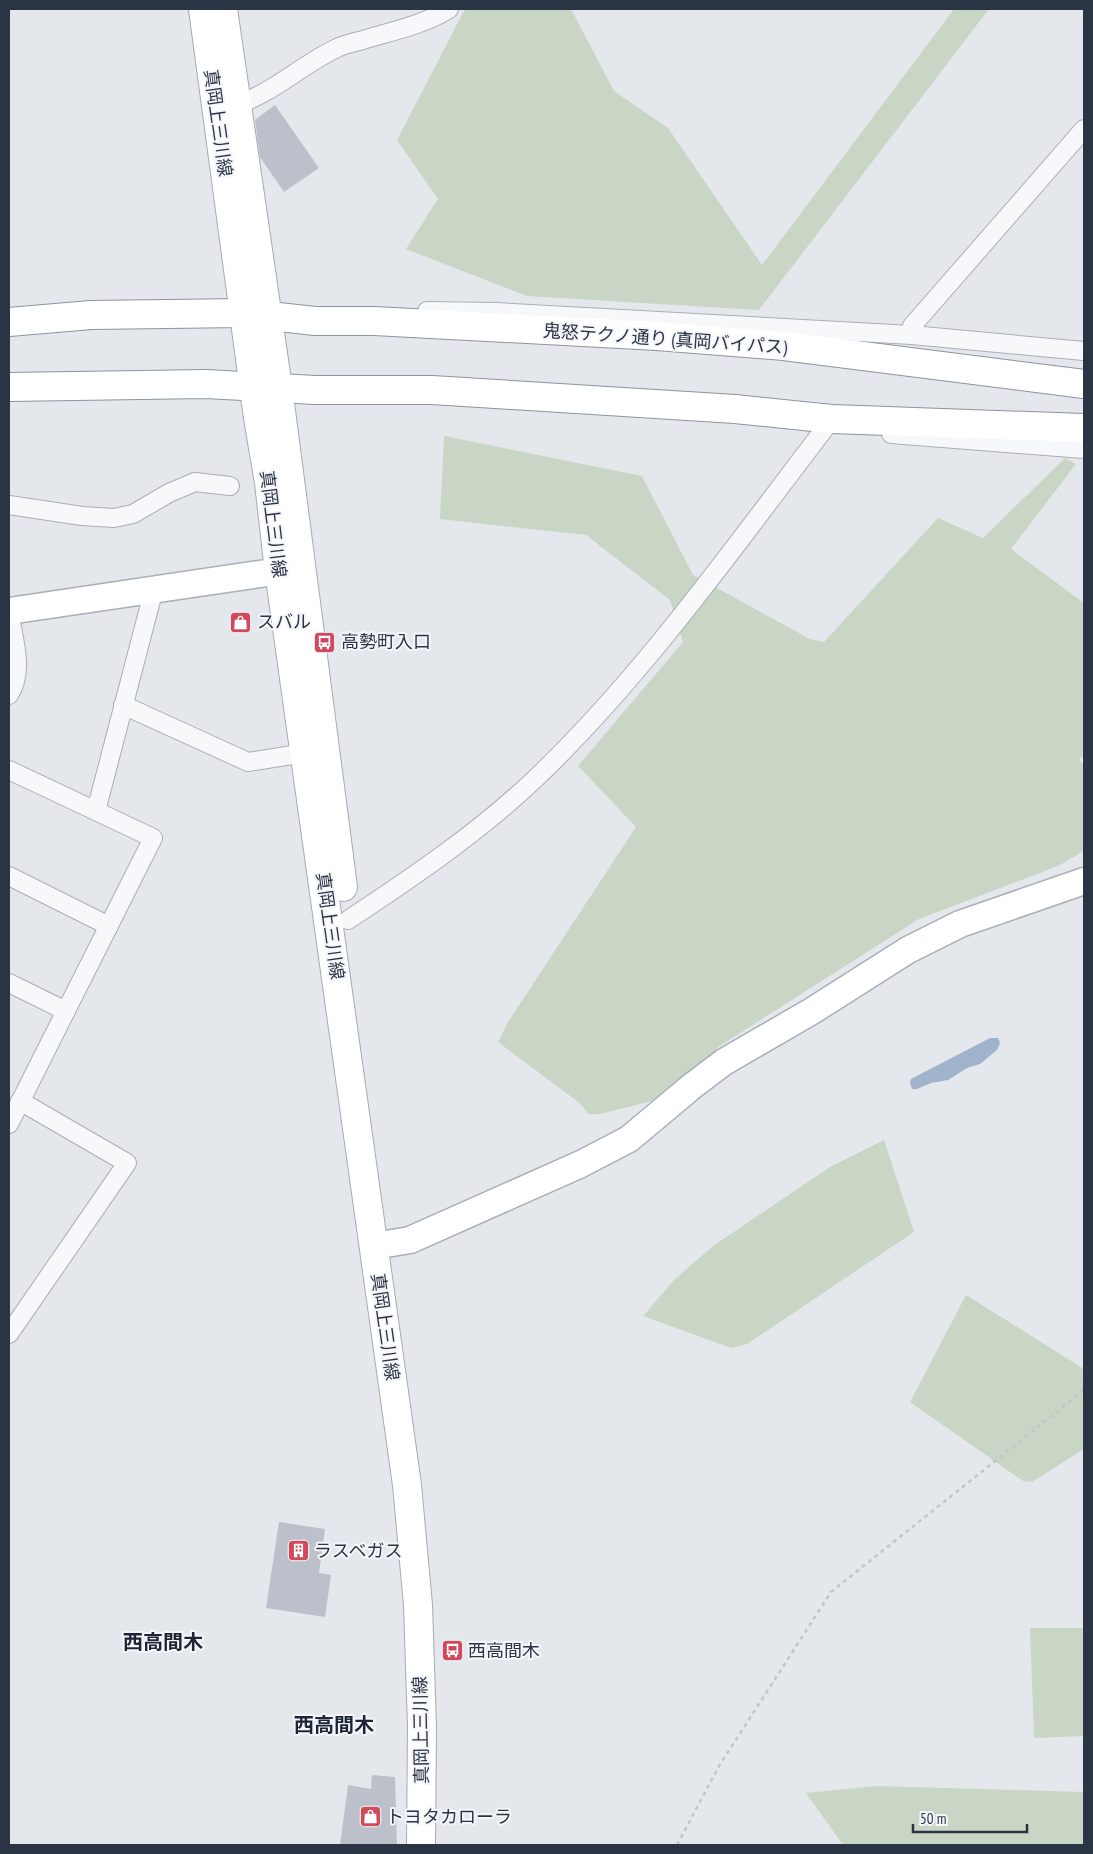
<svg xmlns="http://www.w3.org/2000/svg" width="1093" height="1854" viewBox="0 0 1093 1854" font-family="'PT Sans Narrow','Noto Sans JP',sans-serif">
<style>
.green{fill:#c9d6c5}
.water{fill:#9fb4cc}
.building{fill:#bbc0ca}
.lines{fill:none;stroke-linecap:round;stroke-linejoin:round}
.street-casing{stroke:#a9aeb7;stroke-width:20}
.secondary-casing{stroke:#a9aeb7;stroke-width:29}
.primary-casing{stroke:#a3abb8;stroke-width:30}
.highway-casing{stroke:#8b94a3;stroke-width:30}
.path{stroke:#c2c5cb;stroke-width:2.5;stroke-dasharray:4 4;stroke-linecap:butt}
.street{stroke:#f7f8fa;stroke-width:18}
.secondary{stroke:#fff;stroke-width:26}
.primary{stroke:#fff;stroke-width:28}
.highway{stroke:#fff;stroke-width:28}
.labels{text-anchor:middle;stroke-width:4;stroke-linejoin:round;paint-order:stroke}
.street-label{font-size:18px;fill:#2b3445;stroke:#f4f6f9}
.poi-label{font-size:18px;fill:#2b3445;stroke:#f4f6f9;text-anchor:start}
.quarter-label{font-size:20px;font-weight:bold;fill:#1d2536;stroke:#f4f6f9}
</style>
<rect width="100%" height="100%" fill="#e4e7ec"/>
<g class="green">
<path d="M465,9H571L614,91L668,128L762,265L954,9H989L759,310L527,296L406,249L438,199L397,140Z"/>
<path d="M444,436L642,476L693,575L810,639L824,642L938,518L983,538L1065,458L1076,464L1011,549L1084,603V756L1079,759L1084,765V851L1058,866L919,919L718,1047L684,1093L600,1114H588L581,1104L498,1042L508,1022L636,827L578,766L683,642L670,600L586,535L440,519Z"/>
<path d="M884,1140L914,1232L747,1344L731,1348L643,1316L674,1280L713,1246L830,1167Z"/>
<path d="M966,1295L1084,1369V1449L1032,1482L1023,1481L910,1402Z"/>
<path d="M1030,1628H1084V1736L1034,1738Z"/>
<path d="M876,1786L1084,1792V1845H843L806,1793Z"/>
</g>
<path class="water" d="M990,1038H998L1000,1043L997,1050L980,1064L967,1068L948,1080L931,1083L917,1089H912L910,1083L911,1079Z"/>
<g class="building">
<path d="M275,105L319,168L284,192L260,157L255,120Z"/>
<path d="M279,1522L325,1529L319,1573L331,1575L325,1617L266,1608Z"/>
<path d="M372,1775L395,1777L397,1845H340L348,1785L371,1789Z"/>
</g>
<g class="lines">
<defs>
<g id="street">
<path d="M227,107C269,98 300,65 337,48C345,44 355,42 363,40C392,31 423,25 449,9"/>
<path d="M427,311L496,312L912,335L1084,351"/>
<path d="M912,335V326L1084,129"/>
<path d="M891,434L1084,449"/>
<path d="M9,505L82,516L114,518L133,514L169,493L195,482L230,486"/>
<path d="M9,611C13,638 25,671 9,695"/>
<path d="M123,705L248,762L305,753"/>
<path d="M9,770L153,838L9,1124"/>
<path d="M96,811L154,589"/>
<path d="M9,876L109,926"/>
<path d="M348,920C413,877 478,833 535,779C647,672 738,541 832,419L839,421"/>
<path d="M9,983L66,1011"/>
<path d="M9,1334L127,1163L20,1101"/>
</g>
<g id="secondary">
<path d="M9,611L300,568"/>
<path d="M374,1246L410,1240L581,1164L629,1139L691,1087L724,1062L812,1011L908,950L960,924L1084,881"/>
</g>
<g id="primary">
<path d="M203,9L258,418L269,483L279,571L407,1485L418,1605L422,1727L421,1845"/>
<path d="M223,9L278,388L343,887"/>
</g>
<g id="highway">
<path d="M9,322L91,315L243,313L315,321H374L657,336L784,346L1084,384"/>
<path d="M9,387L206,384L315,390H432L735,409L832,419L1084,428"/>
</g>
</defs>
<use href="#street" class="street-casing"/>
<use href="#secondary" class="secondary-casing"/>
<use href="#primary" class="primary-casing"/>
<use href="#highway" class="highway-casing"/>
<path class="path" d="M677,1845L719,1766L831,1592L1084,1390"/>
<use href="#street" class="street"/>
<use href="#secondary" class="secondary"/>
<use href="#primary" class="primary"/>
<use href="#highway" class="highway"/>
</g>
<defs>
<symbol id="shop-square" viewBox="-11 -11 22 22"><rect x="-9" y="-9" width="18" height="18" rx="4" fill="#d1495b" stroke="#f4f6f9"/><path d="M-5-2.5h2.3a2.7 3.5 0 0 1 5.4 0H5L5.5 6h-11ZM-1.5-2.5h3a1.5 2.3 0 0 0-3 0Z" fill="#fff"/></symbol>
<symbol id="bus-square" viewBox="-11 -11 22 22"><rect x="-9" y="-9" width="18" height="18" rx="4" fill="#d1495b" stroke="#f4f6f9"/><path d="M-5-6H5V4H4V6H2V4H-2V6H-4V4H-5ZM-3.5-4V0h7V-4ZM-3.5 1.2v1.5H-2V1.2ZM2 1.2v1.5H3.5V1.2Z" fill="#fff"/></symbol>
<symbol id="building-square" viewBox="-11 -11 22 22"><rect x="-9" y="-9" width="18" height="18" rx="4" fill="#d1495b" stroke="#f4f6f9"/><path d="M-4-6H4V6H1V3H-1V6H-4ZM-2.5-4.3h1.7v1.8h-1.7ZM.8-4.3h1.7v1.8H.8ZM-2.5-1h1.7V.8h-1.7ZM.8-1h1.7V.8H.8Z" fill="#fff"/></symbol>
</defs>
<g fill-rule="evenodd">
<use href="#shop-square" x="228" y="610" width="25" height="25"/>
<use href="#bus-square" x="312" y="630" width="25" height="25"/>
<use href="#building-square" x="286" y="1538" width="25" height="25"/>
<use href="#bus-square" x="440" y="1638" width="25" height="25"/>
<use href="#shop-square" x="358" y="1804" width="25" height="25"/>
</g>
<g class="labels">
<g class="street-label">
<text transform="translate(218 123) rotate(82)" y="6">真岡上三川線</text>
<text transform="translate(665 339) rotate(4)" y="6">鬼怒テクノ通り (真岡バイパス)</text>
<text transform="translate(273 524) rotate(83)" y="6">真岡上三川線</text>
<text transform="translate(330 926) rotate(82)" y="6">真岡上三川線</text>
<text transform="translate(385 1327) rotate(82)" y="6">真岡上三川線</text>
<text transform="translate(421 1730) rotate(-91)" y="6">真岡上三川線</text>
</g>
<g class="poi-label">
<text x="257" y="628">スバル</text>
<text x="341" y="648">高勢町入口</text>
<text x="314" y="1557">ラスベガス</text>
<text x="468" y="1657">西高間木</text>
<text x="386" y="1823">トヨタカローラ</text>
</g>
<g class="quarter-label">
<text x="163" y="1649">西高間木</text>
<text x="334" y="1732">西高間木</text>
</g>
</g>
<rect width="1093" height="1854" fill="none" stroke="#2b3445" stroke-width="20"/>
<path d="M913 1824v8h114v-8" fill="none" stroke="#2b3445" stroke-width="2.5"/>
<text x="920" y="1824" font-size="15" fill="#2b3445" stroke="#f4f6f9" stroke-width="4" paint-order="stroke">50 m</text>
</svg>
